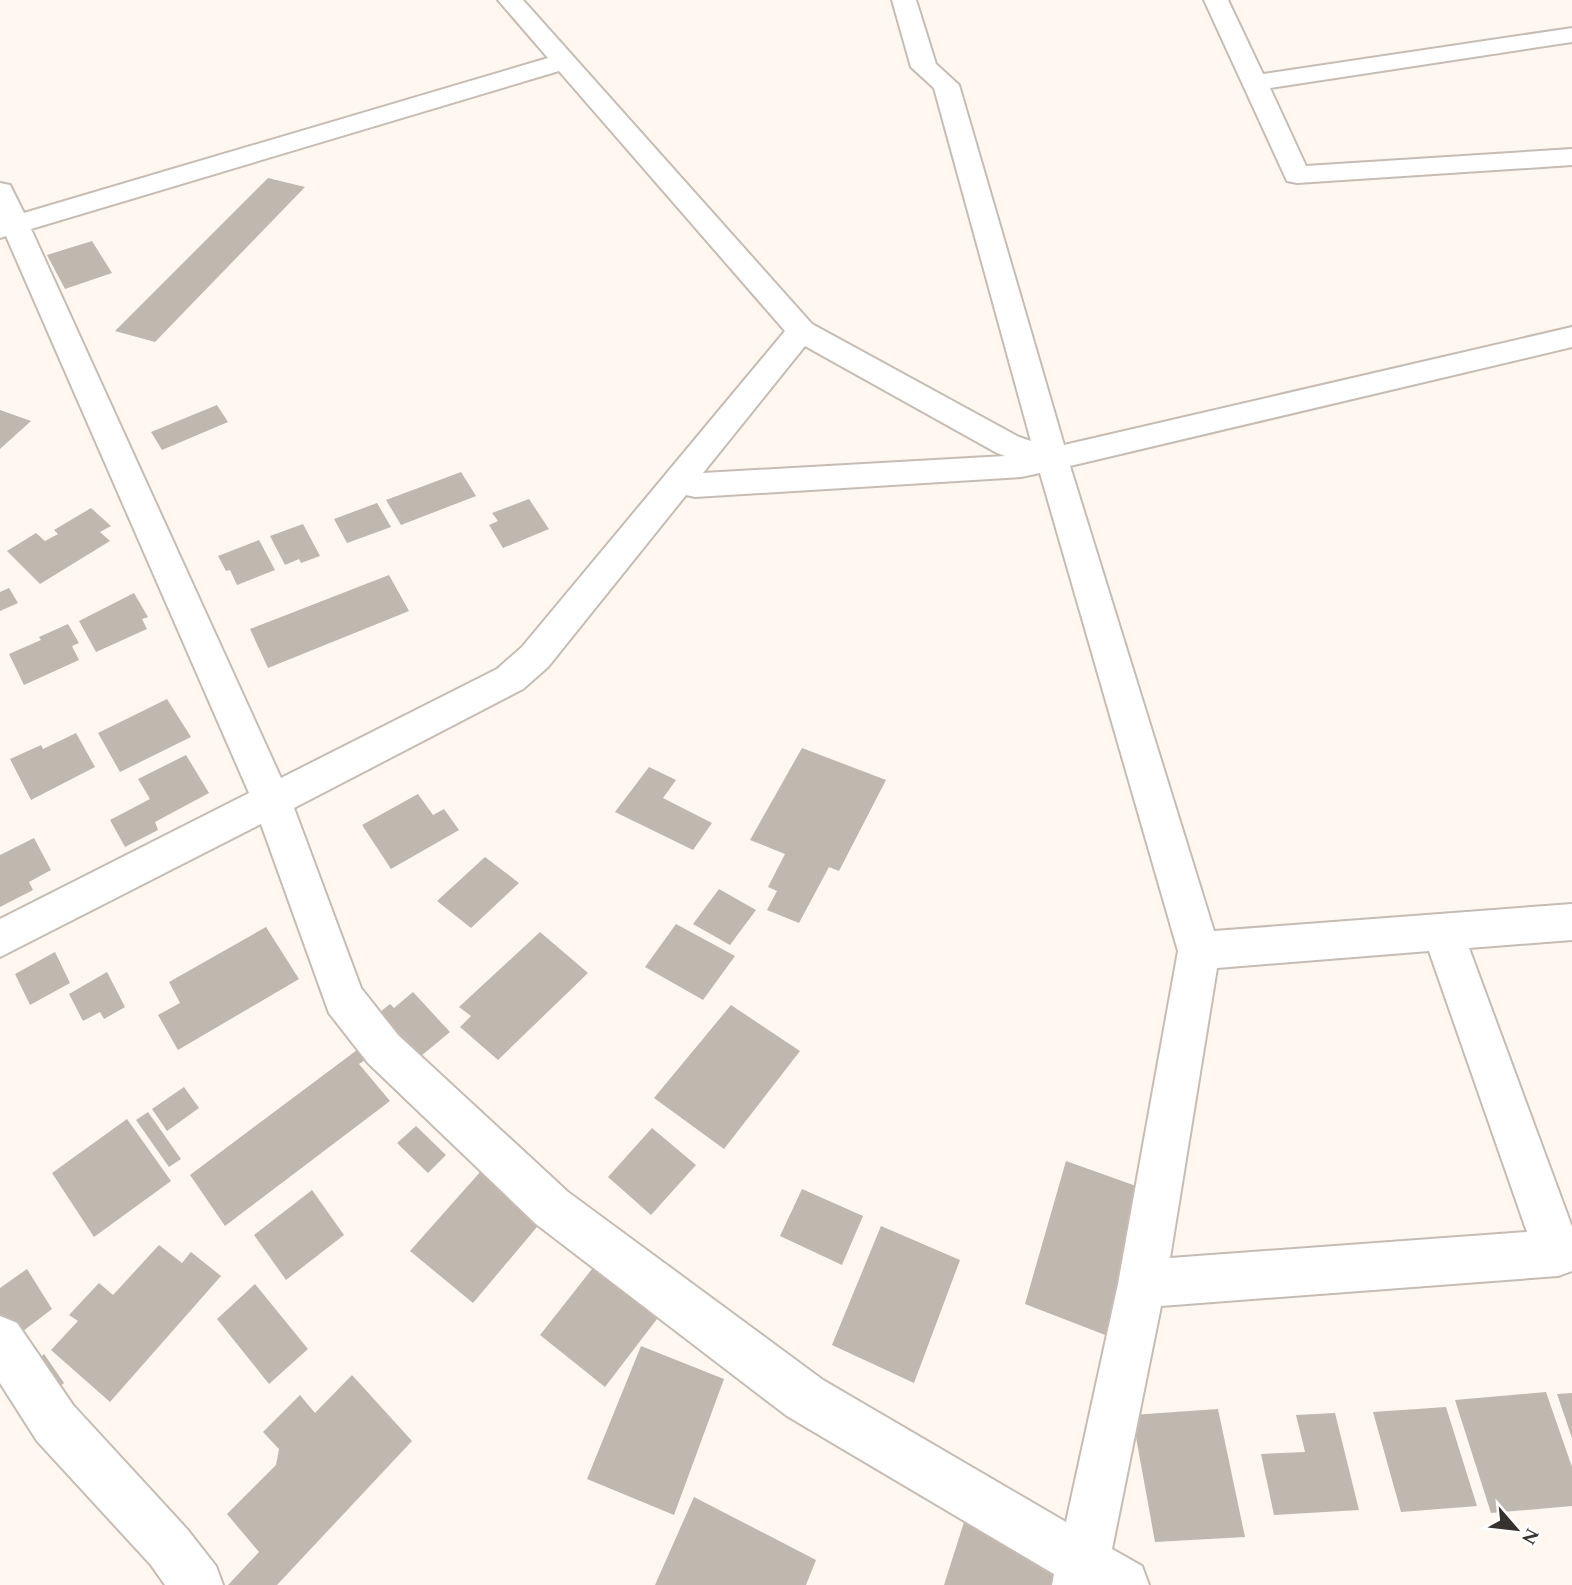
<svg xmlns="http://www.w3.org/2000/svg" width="1572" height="1585" font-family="Spectral,serif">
	<rect width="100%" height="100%" fill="#fff7f0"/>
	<path fill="#c0b7ae" d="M268,178L305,187L155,342L115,331Z
		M92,241L112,273L65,289L47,255Z
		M217,405L228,422L162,450L151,432Z
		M0,410L31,421L0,449Z
		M461,472L476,496L401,525L386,500Z
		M529,499L549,529L503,548L489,525L498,521L492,513Z
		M377,503L391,527L347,543L334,519Z
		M91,508L111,526L100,532L110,541L40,584L7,551L36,533L45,541L58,534L54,530Z
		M303,524L320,556L301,563L299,559L285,565L270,536Z
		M259,540L275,570L237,585L230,570L226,571L218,556Z
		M389,575L409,611L268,668L250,629Z
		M9,588L18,603L0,611V592Z
		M134,593L148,617L142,619L147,629L96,652L79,621Z
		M68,624L79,643L72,646L79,660L24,685L9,654L41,640L39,637Z
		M167,699L191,737L120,772L98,733Z
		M76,733L95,767L31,800L10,759L41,745L43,749Z
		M802,748L886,780L839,871L829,867L799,923L767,910L777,891L768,887L785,854L750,840Z
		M186,755L209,793L155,822L158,830L125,847L110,820L150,799L138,779Z
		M649,767L676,780L663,798L712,823L693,850L615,812Z
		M418,794L433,815L444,809L459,830L391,869L362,825Z
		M34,838L51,870L29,882L33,890L0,907V855Z
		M485,857L519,883L471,928L437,901Z
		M719,889L756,910L730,945L693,924Z
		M676,924L735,956L703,1000L645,967Z
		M266,927L299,979L178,1050L158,1015L180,1003L169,982Z
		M540,932L588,973L498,1060L460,1027L471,1016L459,1007Z
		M55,952L70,983L30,1005L15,974Z
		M107,972L125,1007L104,1019L100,1012L83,1021L69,994Z
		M413,992L450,1032L415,1061L375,1016L390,1004L394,1008Z
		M731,1005L800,1051L724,1149L654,1098Z
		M357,1050L365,1060L359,1064L390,1101L225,1226L190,1175Z
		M184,1087L199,1108L167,1131L152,1109Z
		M148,1112L181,1159L169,1167L136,1120Z
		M127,1119L171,1181L94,1237L52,1173Z
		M416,1126L446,1155L428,1173L397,1143Z
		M652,1128L696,1165L651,1215L608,1177Z
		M1066,1161L1150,1191L1113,1338L1025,1304Z
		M481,1171L542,1221L473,1303L410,1251Z
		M802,1189L863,1216L842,1265L780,1236Z
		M312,1190L344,1235L286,1280L254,1235Z
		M881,1226L960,1260L914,1383L832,1345Z
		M159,1245L182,1263L191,1252L221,1276L110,1402L51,1350L78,1321L69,1315L99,1283L113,1295Z
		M596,1264L660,1315L605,1387L540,1335Z
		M27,1269L52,1309L10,1341L0,1325V1288Z
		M255,1284L308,1349L269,1384L217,1319Z
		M641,1346L724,1379L674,1515L587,1479Z
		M44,1354L64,1383L48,1396L29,1367Z
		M352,1375L412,1441L277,1585H228L259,1552L227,1514L276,1465L279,1449L263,1432L300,1395L315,1413Z
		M1546,1392L1572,1467V1506L1491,1513L1455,1400Z
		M1572,1393V1438L1557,1394Z
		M1446,1407L1477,1506L1401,1512L1373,1412Z
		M1218,1409L1245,1537L1155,1542L1132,1415Z
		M1335,1413L1359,1510L1274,1515L1261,1454L1305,1452L1296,1415Z
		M694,1497L816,1560L806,1585H655Z
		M965,1519L1068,1567L1063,1585H944Z"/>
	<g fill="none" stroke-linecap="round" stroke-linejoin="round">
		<g stroke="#c6bcb4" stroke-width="4">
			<path id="minor" d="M498,0H523L812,324L1019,437L1031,441L934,88L911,67L892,0H916L936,64L959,85L1064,445L1572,327V347L1070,466L1214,931L1572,904V940L1469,948L1572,1227V1271L1558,1276L1161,1306L1112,1549L1142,1566L1149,1585H1052L1054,1574L787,1416L536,1224L368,1063L329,1013L261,824L0,957V919L249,793L6,236L0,238V183L10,185L24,213L548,58ZM559,71L785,331L522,647L497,669L281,778L31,229ZM805,346L997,453L1005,456L703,473ZM1040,473L1178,951L1118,1284L1066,1522L823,1380L568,1192L398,1035L361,988L294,808L523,689L548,667L686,495L695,497L1021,477ZM1429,951L1527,1232L1170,1258L1217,968Z
				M1204,0H1228L1263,74L1572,28V42L1270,88L1306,166L1572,149V165L1297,183L1287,181Z
				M0,1316L17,1323L73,1405L187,1529L216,1566L223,1585H165L151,1565L37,1441L0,1383Z"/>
		</g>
		<use href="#minor" fill="#fff" fill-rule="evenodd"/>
	</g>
	<g transform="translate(1516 1529) rotate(118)" stroke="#ffffff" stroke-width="5" paint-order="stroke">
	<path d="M0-5L12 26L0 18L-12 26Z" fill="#36322f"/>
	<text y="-10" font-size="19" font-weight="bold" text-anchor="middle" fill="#36322f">N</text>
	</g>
</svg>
